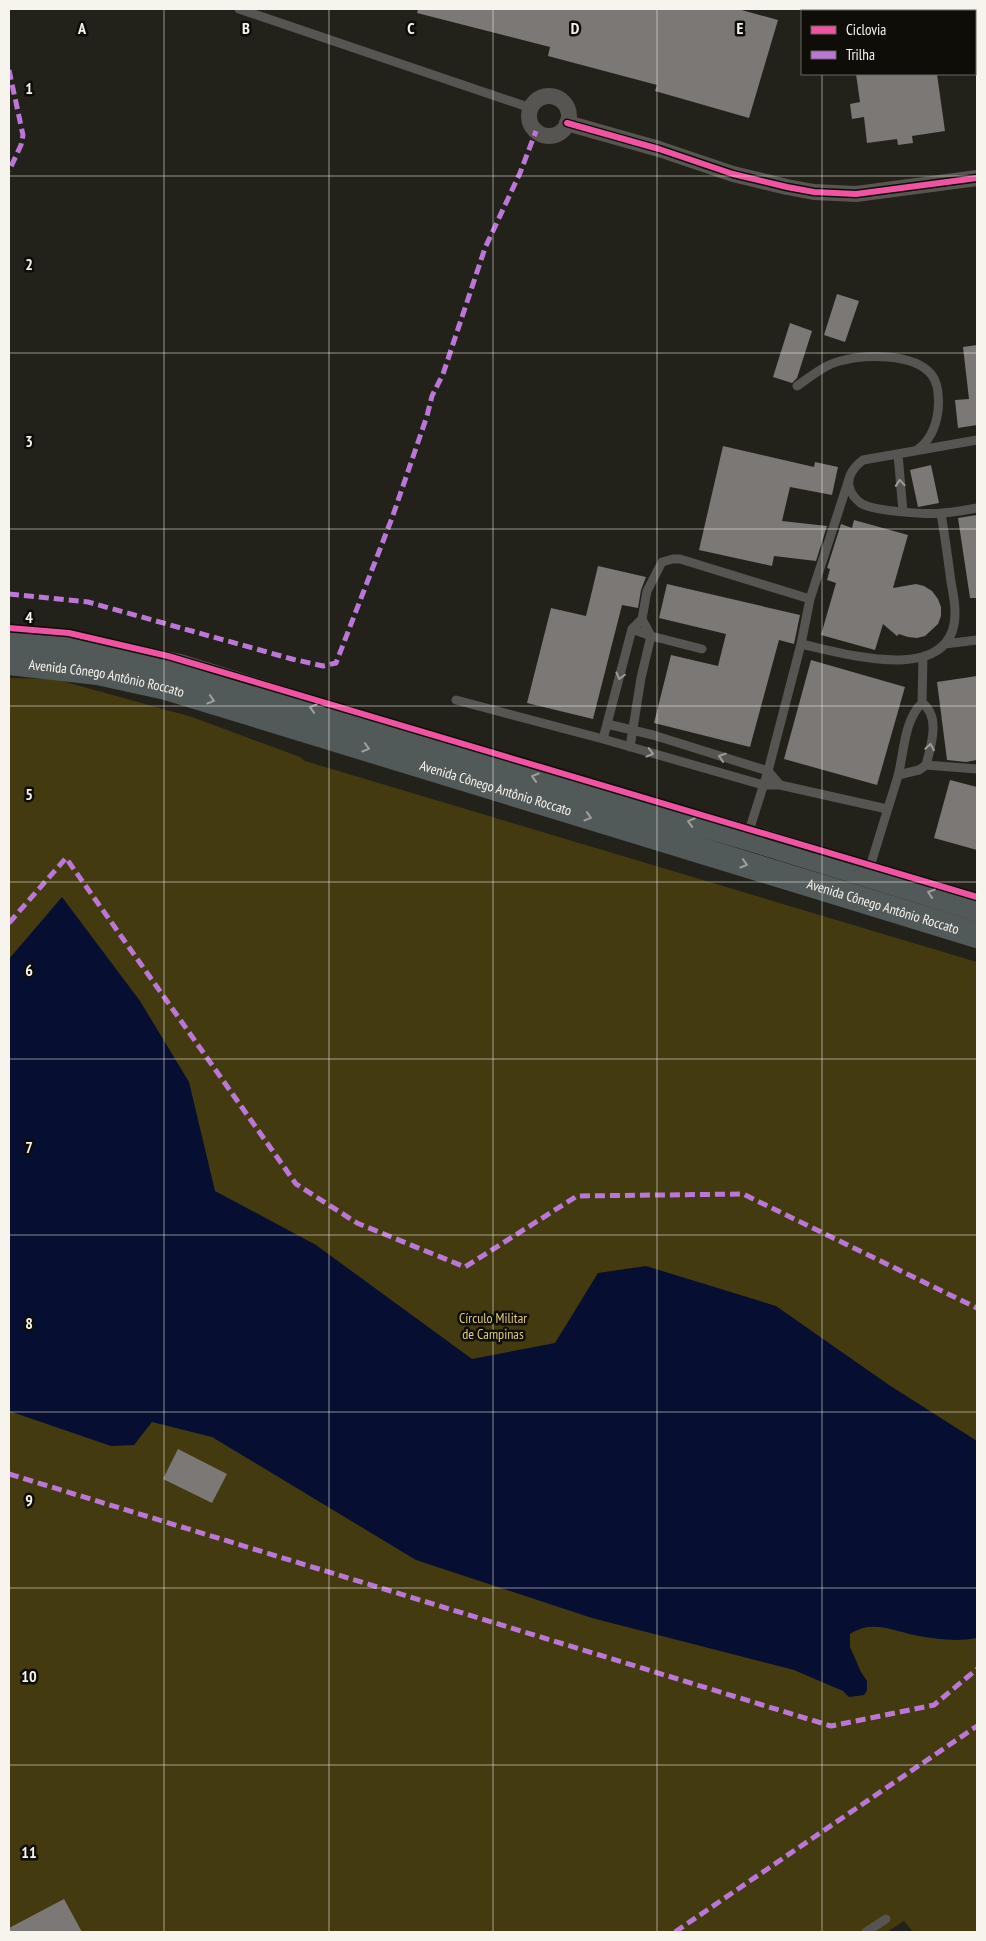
<svg xmlns="http://www.w3.org/2000/svg" width="986" height="1941" font-family="'PT Sans Narrow',sans-serif">
	<rect width="100%" height="100%" fill="#22211a"/>
	<path fill="#433a0f" d="M9,678L55,679L192,717L300,757L305,761L977,962V1932H913L904,1921L887,1932H9Z"/>
	<path fill="#060f31" d="M62,897L140,1001L189,1082L215,1191L316,1245L472,1359L555,1343L598,1273L646,1266L776,1306L889,1385L977,1441V1638C956,1642 936,1639 914,1635C890,1630 873,1620 850,1634V1647L861,1672L867,1681V1690L864,1695L849,1697L843,1691L794,1670L592,1618L416,1560L212,1437L152,1422L134,1445L111,1446L9,1411V959Z"/>
	<path fill="#7c7875" d="M418,9H738L778,20L749,118L655,91L657,85L548,56L550,47L417,13Z
		M856,74H937L945,131L912,136L913,143L898,145L897,139L867,143L864,117L852,119L850,104L860,102Z
		M837,294L859,301L845,342L824,335Z
		M790,323L812,331L797,378L792,383L773,377Z
		M977,345V425L958,428L955,400L969,399L963,347Z
		M723,446L814,467L815,462L838,467L832,495L790,487L782,521L827,526L816,561L774,556L772,566L699,550Z
		M931,465L939,503L918,507L910,470Z
		M977,515V598H970L958,518Z
		M854,520L908,535L893,588L916,584L924,586L932,591L938,599L941,607V616L938,624L925,636L917,638L908,637L899,634L897,636L883,624L875,650L821,635L836,583L827,580L830,569L827,568L828,565L841,524L852,528Z
		M598,566L646,577L641,590L638,608L622,605L593,719L527,703L551,608L586,616Z
		M667,584L800,615L794,644L779,640L750,747L654,723L671,655L718,666L726,634L659,618Z
		M811,660L905,687L877,785L784,759Z
		M977,676V760L966,762L947,760L937,682Z
		M950,780L977,787V850L934,838Z
		M178,1449L227,1474L212,1503L163,1479Z
		M64,1899L82,1932H9V1928Z"/>
	<g fill="none" stroke-linecap="round" stroke-linejoin="round">
		<path stroke="#565551" stroke-width="9" d="M239,9L531,108
			M797,386C810,377 824,365 840,361C865,354 913,353 931,374C939,383 939,400 938,411C936,426 930,441 917,450
			M977,440L863,460C854,467 847,475 849,486C851,494 856,500 862,504C876,511 927,515 943,513C954,512 966,510 977,508
			M898,454L903,512
			M632,629L651,636L702,649
			M801,644C843,653 956,688 955,612C955,602 953,592 951,582C948,559 945,536 941,514
			M945,644L977,640
			M456,700L603,739L763,785H780L887,809
			M607,724L653,735L768,771L780,785
			M603,739L632,629L642,619L647,591L662,562L673,559H680L810,599
			M630,747L641,678L651,636L642,619
			M926,765L977,769
			M898,775L919,770L926,765C931,746 941,716 922,703
			M748,834L768,771L801,644L810,599L849,479
			M868,873C878,840 888,808 898,776C904,753 904,720 922,703L923,657
			M866,1932L886,1919"/>
		<path stroke="#565551" stroke-width="16" d="M529 116a20 20 0 1 1 40 0a20 20 0 1 1-40 0Z
			M567,123L659,149L733,174L787,187L814,192L856,194L977,178"/>
		<g stroke="#525959" stroke-width="26">
			<path d="M9,638L50,642L107,651L179,667L482,761L747,837L977,908"/>
			<path id="s1" d="M9,662L98,672L166,687L977,935"/>
		</g>
		<path stroke="#ba77d6" stroke-width="5" stroke-dasharray="10 5" stroke-linecap="butt" d="M9,70L23,135L21,145L9,171
			M9,594L88,602L292,659L323,666L336,663L392,518L427,416L432,396L443,374L485,248L520,173L536,131
			M9,923L66,858L296,1184L357,1223L465,1267L577,1196L743,1194L977,1308
			M9,1474L831,1726L934,1705L977,1669
			M675,1932L977,1726"/>
		<g stroke="#0e0d07" stroke-width="9">
			<path id="cycleway" d="M567,123L659,149L733,174L787,187L814,192L856,194L977,178
				M9,628L69,633L168,656L977,897"/>
		</g>
		<use href="#cycleway" stroke="#f153a3" stroke-width="6"/>
	</g>
	<defs><path id="oneway-chevron" d="M-2-3.5L2.5 0L-2 3.5" fill="none" stroke-width="1.6" stroke-linecap="round" stroke-linejoin="round" transform="scale(1.25)"/></defs>
	<g stroke="#9e9d97">
		<use href="#oneway-chevron" transform="translate(900 483) rotate(-95)"/>
		<use href="#oneway-chevron" transform="translate(620 676) rotate(105)"/>
		<use href="#oneway-chevron" transform="translate(930 747) rotate(-81)"/>
		<use href="#oneway-chevron" transform="translate(650 753) rotate(15)"/>
		<use href="#oneway-chevron" transform="translate(722 757) rotate(-162)"/>
	</g>
	<g stroke="#9c9f9b">
		<use href="#oneway-chevron" transform="translate(211 700) rotate(17)"/>
		<use href="#oneway-chevron" transform="translate(313 708) rotate(-163)"/>
		<use href="#oneway-chevron" transform="translate(366 748) rotate(17)"/>
		<use href="#oneway-chevron" transform="translate(535 777) rotate(-163)"/>
		<use href="#oneway-chevron" transform="translate(588 817) rotate(17)"/>
		<use href="#oneway-chevron" transform="translate(691 822) rotate(-164)"/>
		<use href="#oneway-chevron" transform="translate(744 864) rotate(17)"/>
		<use href="#oneway-chevron" transform="translate(931 893) rotate(-162)"/>
	</g>
	<path fill="none" stroke="#f6f4ec" stroke-width="1" stroke-opacity="0.55" d="M164,9V1932M329,9V1932M493,9V1932M657,9V1932M822,9V11M822,74V1932M9,176H977M9,353H977M9,529H977M9,706H977M9,882H977M9,1059H977M9,1235H977M9,1412H977M9,1588H977M9,1765H977"/>
	<g text-anchor="middle" dominant-baseline="central" stroke-width="5" stroke-linejoin="round" paint-order="stroke">
		<g font-size="14" fill="#f6f4ec" stroke="#0e0d07">
			<text stroke="none"><textPath href="#s1" startOffset="99">Avenida Cônego Antônio Roccato</textPath></text>
			<text stroke="none"><textPath href="#s1" startOffset="504">Avenida Cônego Antônio Roccato</textPath></text>
			<text stroke="none"><textPath href="#s1" startOffset="909">Avenida Cônego Antônio Roccato</textPath></text>
		</g>
		<g font-size="14" fill="#decc78" stroke="#0e0d07">
			<text x="493" y="1318">Círculo Militar<tspan x="493" dy="16">de Campinas</tspan></text>
		</g>
	</g>
	<g font-size="16" text-anchor="middle" font-weight="bold" fill="#f6f4ec" stroke="#0e0d07" stroke-width="5" stroke-linejoin="round" paint-order="stroke">
		<text x="82" y="34">A</text>
		<text x="246" y="34">B</text>
		<text x="411" y="34">C</text>
		<text x="575" y="34">D</text>
		<text x="740" y="34">E</text>
		<text x="29" y="94">1</text>
		<text x="29" y="270">2</text>
		<text x="29" y="447">3</text>
		<text x="29" y="623">4</text>
		<text x="29" y="800">5</text>
		<text x="29" y="976">6</text>
		<text x="29" y="1153">7</text>
		<text x="29" y="1329">8</text>
		<text x="29" y="1506">9</text>
		<text x="29" y="1682">10</text>
		<text x="29" y="1858">11</text>
	</g>
	<rect width="986" height="1941" fill="none" stroke="#f6f4ec" stroke-width="20"/>
	<rect x="801" y="10" width="175" height="65" fill="#0e0d07" stroke="#6b6963"/>
	<rect x="811" y="26" width="25" height="8" fill="#f153a3" stroke="#6b6963"/>
	<text x="846" y="35" font-size="15" fill="#f6f4ec">Ciclovia</text>
	<rect x="811" y="51" width="25" height="8" fill="#ba77d6" stroke="#6b6963"/>
	<text x="846" y="60" font-size="15" fill="#f6f4ec">Trilha</text>
</svg>
